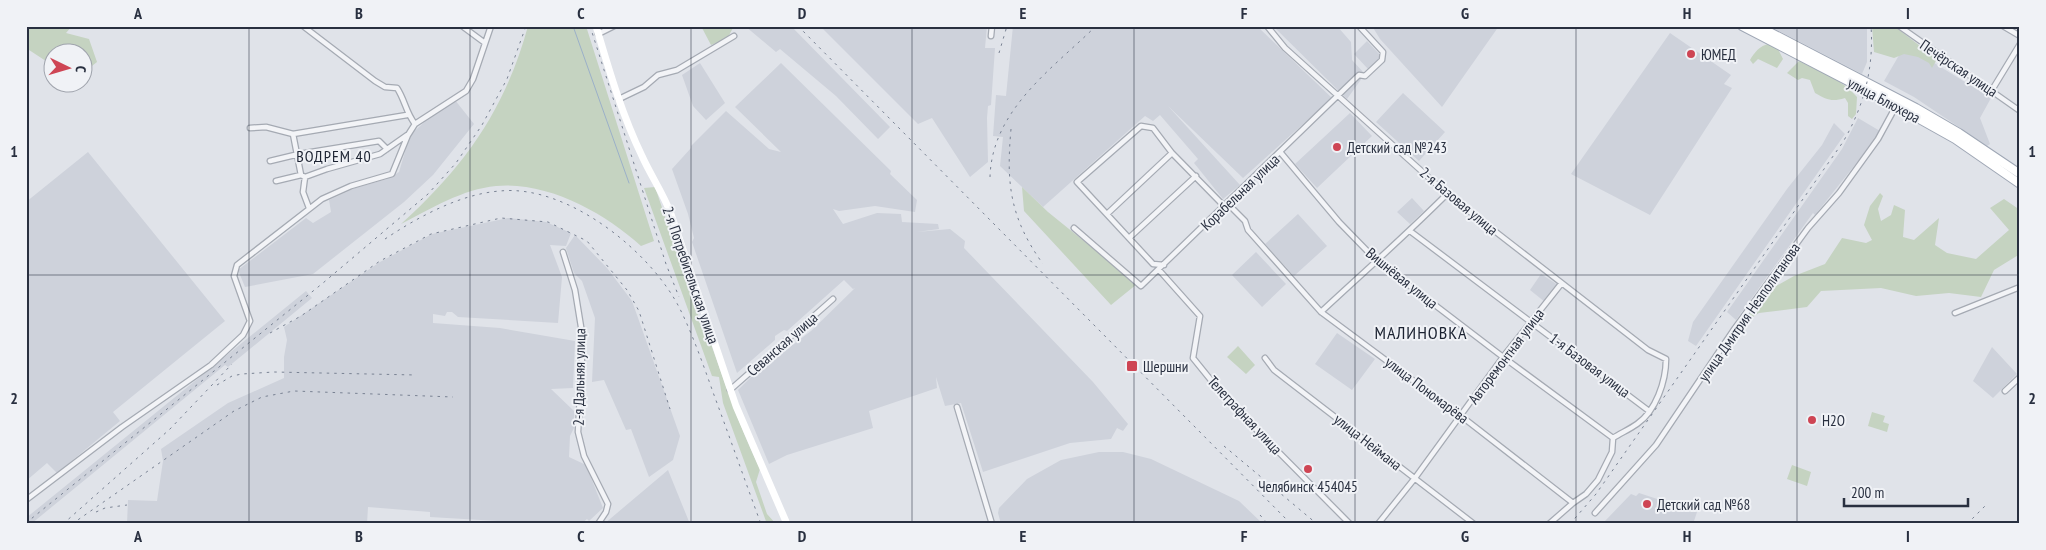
<svg xmlns="http://www.w3.org/2000/svg" width="2046" height="550" font-family="'PT Sans Narrow',sans-serif">
	<rect width="100%" height="100%" fill="#e0e3e9"/>
	<path fill="#ced2db" d="M745,26H791L890,127L878,139L836,96L780,49L776,52Z
		M820,26H987L985,48H995L991,105L988,106L987,118L988,162L970,177L932,118L918,124Z
		M1013,26H1257L1332,98L1243,178L1168,106L1240,185L1223,199L1194,163L1198,159L1160,115L1153,121L1145,116L1043,207L1000,166L1003,137L993,136L996,95L1006,96Z
		M1279,26H1337L1351,42L1352,60L1365,74L1347,99L1276,29Z
		M1372,26H1499L1442,107L1380,39Z
		M1778,26H1867V62L1862,74L1775,29Z
		M1670,33L1731,75L1724,84L1732,88L1650,215L1571,174Z
		M1367,41L1382,57L1368,69L1354,54Z
		M1905,45L1991,98L1980,118L1990,144L1987,146L1914,97L1884,81Z
		M700,63L725,103L706,120L693,106L682,75Z
		M781,63L891,171L890,174L917,200L915,212L875,206L839,211L833,209L843,224L877,213L901,214L902,222L938,224L939,229L917,232L950,229L965,241L964,248L1093,382L1128,424L1123,431L1117,428L1111,439L1070,443L983,472L961,403L945,406L936,377L937,388L869,411L873,428L787,455L769,464L738,390L754,374L811,331L855,288L853,289L844,280L787,331L784,330L775,336V340L737,373L692,242L694,238L688,214L672,169L691,148V146L726,111L769,149L781,152L735,107Z
		M1403,93L1445,132L1419,161L1376,122Z
		M455,100L474,124L433,175L404,202L313,274L245,287L238,270L306,218L313,223L331,212L329,200L355,188L387,179L399,172L410,135L429,118Z
		M1350,113L1372,136L1317,188L1295,164Z
		M1858,118L1880,131L1874,141L1815,215L1813,213L1736,320L1727,312L1842,149Z
		M1834,123L1845,134L1696,346L1688,341L1693,322L1787,189L1822,145Z
		M88,152L225,321L113,412L120,421L57,473L47,463L26,481V202Z
		M1412,198L1424,211L1410,224L1397,212Z
		M1298,214L1327,246L1294,276L1265,244Z
		M508,218L546,222L571,233L566,246L550,245L562,277L558,323L458,317L452,312H447L445,316L433,314V323L500,328L575,341L573,388L551,389L574,411V428L570,436L569,457L586,465L603,508L589,521L587,519L581,524H515L514,522L430,517V512L368,507L367,524H127L128,500L157,501L163,461L161,449L228,403L284,378V357L287,340L284,327L380,262L432,234Z
		M575,235L607,268L632,301L680,436L673,460L649,477L631,429L626,430L604,380L592,382L595,318L582,281L574,273L566,248Z
		M1256,252L1286,284L1262,307L1232,275Z
		M1541,274L1558,285L1545,302L1530,290Z
		M306,291L312,298L228,367L225,365L31,524H26V518Z
		M1337,333L1375,359L1352,390L1315,364Z
		M1992,347L2017,374L1993,398L1973,381Z
		M1099,452H1123L1151,459L1239,501L1263,524H1001L998,513L999,508L1027,479L1061,460Z
		M668,470L690,524H604Z
		M1639,493L1697,512L1694,521L1698,524H1611L1605,521L1631,494L1636,496Z"/>
	<path fill="#c5d3c1" d="M26,26H72L66,33L89,39L97,62L83,73L82,52H52V65L26,48Z
		M528,26H586L654,241L641,246C605,213 547,181 496,186C463,189 430,209 401,224C464,167 505,110 528,26Z
		M701,26H734L727,39L711,45Z
		M1872,26H1894L1937,59L1932,68L1929,63L1918,57L1904,54L1894,58L1874,52Z
		M1769,44L1777,47L1783,59L1777,68L1758,59L1753,64L1750,60C1754,53 1760,45 1769,44Z
		M1799,61C1819,71 1843,80 1857,97L1856,114L1852,119L1848,116V103L1845,98C1832,102 1827,100 1815,93L1810,80L1802,78L1798,80L1787,73Z
		M655,187L670,231L680,251V266L690,283V296L698,308V319L704,324C722,374 737,422 760,469L756,482L767,514L776,524H767L723,403L719,377L712,376L644,188Z
		M1022,187L1048,212L1137,284L1111,305L1024,211Z
		M1880,193L1883,196L1878,209L1881,221L1891,215L1894,205L1905,210L1903,237L1914,240L1939,218L1935,245L1947,253L1976,259L2009,230L1990,208L2004,199L2020,210V254L1994,270L1981,297L1949,293L1916,296L1881,288L1821,291L1807,307L1759,313L1739,326L1767,291L1794,276L1825,264L1842,238L1866,243L1872,240L1864,225L1870,206Z
		M1238,346L1255,365L1246,374L1227,357Z
		M1872,412L1885,416L1883,422L1889,424L1887,432L1868,426Z
		M1792,465L1811,472L1807,486L1787,479Z"/>
	<g fill="none" stroke-linecap="round" stroke-linejoin="round">
		<path stroke="#9bb0c9" stroke-width="1" d="M573,26L629,183"/>
		<g stroke="#a5aab3" stroke-width="7">
			<path id="street" d="M303,26L375,81L385,87L397,88C405,100 406,113 415,124
				M462,26L485,43
				M1267,26L1285,48L1447,194L1648,350L1666,359C1666,381 1656,411 1637,424C1630,429 1621,433 1613,438L1612,452L1598,480L1586,494L1573,503L1549,524
				M1899,26L2020,111
				M2003,26L2020,36
				M598,34L614,26
				M991,36L992,26
				M1992,90L2020,44
				M619,99L644,87L658,75L677,70L734,36
				M250,128L266,127L293,134L407,115
				M293,134L301,175
				M1281,153L1339,222L1376,260L1503,357L1613,438
				M270,161L299,154L379,141L387,149
				M305,177L303,192L309,208
				M276,181L301,175L305,177L327,169L380,154L407,135
				M1228,204L1245,221L1248,230L1321,312L1461,416L1573,503
				M1107,214L1172,153
				M1074,228L1141,286L1359,75L1365,76L1382,60L1383,52L1359,26
				M1410,231L1649,411
				M1129,238L1196,176
				M563,252L575,290L583,339L578,432L584,456L608,504L606,512L598,524
				M1164,265L1153,264L1077,182L1141,126L1153,128L1172,153L1225,207
				M1159,270L1200,316L1193,358L1227,400L1350,524
				M1321,312C1363,273 1406,235 1447,194
				M1955,313L2020,287
				M1265,358L1274,370L1474,524
				M730,390L833,299
				M2005,391L2020,377
				M957,407L992,524
				M26,500L122,427L211,365L243,335L250,321L234,276L237,265L322,199L351,186L392,174L408,135L415,124L466,91L473,79L491,26
				M1595,513L1656,445L1735,328L1808,228L1839,193L1878,139L1896,106
				M1378,524L1415,478L1503,357L1561,284"/>
		</g>
		<g stroke="#9fa7b5" stroke-width="10">
			<path id="primary" d="M1742,26L1896,106L1955,139L2020,184
				M1758,26L1916,108L1959,133L2020,174"/>
		</g>
		<use href="#street" stroke="#f3f4f7" stroke-width="4.5"/>
		<path stroke="#fff" stroke-width="7" d="M596,26C609,70 622,115 642,156C651,176 663,193 671,214L736,406L787,524"/>
		<use href="#primary" stroke="#fff" stroke-width="8"/>
		<path stroke="#798293" stroke-width="1" stroke-dasharray="2.5 5" stroke-linecap="butt" d="M590,26L666,264L679,297
			M798,26L1291,524
			M999,53L1007,26
			M1011,129C1006,184 1010,218 1043,264
			M990,177C992,110 1052,69 1096,26
			M385,239C418,217 460,194 500,191C568,184 653,253 681,311C694,338 704,367 714,395C730,438 745,481 761,524
			M270,333L301,316L380,261L431,234L501,218L548,222L587,241L627,290L639,311L670,409
			M217,385L232,376L242,374L274,372L416,375
			M1224,446L1317,524
			M96,512L105,508L127,505
			M1260,515L1268,524
			M26,523L323,283L428,194L456,163L482,125L507,79L526,26
			M63,524L170,429L232,364
			M72,524L234,411L262,397L294,391L453,397
			M1570,524L1596,494L1843,142C1864,106 1874,68 1871,26
			M1967,524L1985,506"/>
	</g>
	<path fill="none" stroke="#293040" stroke-width="1" stroke-opacity="0.55" d="M249,26V524M470,26V524M691,26V524M912,26V524M1134,26V524M1355,26V524M1576,26V524M1797,26V524M26,275H2020"/>
	<g fill="#ce4554" stroke="#f0f2f6" stroke-width="2">
		<circle cx="1691" cy="54" r="5"/>
		<circle cx="1337" cy="147" r="5"/>
		<rect x="1126" y="360" width="12" height="12" rx="2.5"/>
		<circle cx="1812" cy="420" r="5"/>
		<circle cx="1308" cy="469" r="5"/>
		<circle cx="1647" cy="504" r="5"/>
	</g>
	<g text-anchor="middle" dominant-baseline="central" stroke-width="4" stroke-linejoin="round" paint-order="stroke">
		<g font-size="15" fill="#293040" stroke="#f0f2f6" text-anchor="start">
			<text x="1701" y="54">ЮМЕД</text>
			<text x="1347" y="147">Детский сад №243</text>
			<text x="1143" y="366">Шершни</text>
			<text x="1822" y="420">H2O</text>
			<text x="1308" y="486" text-anchor="middle">Челябинск 454045</text>
			<text x="1657" y="504">Детский сад №68</text>
		</g>
		<g font-size="15" fill="#293040" stroke="#f0f2f6">
			<text transform="translate(1959 68) rotate(34)">Печёрская улица</text>
			<text transform="translate(1884 100) rotate(28)">улица Блюхера</text>
			<text transform="translate(1240 192) rotate(-44)">Корабельная улица</text>
			<text transform="translate(1459 201) rotate(40)">2-я Базовая улица</text>
			<text transform="translate(691 275) rotate(71)">2-я Потребительская улица</text>
			<text transform="translate(1402 278) rotate(39)">Вишнёвая улица</text>
			<text transform="translate(1749 312) rotate(-55)">улица Дмитрия Неаполитанова</text>
			<text transform="translate(782 344) rotate(-41)">Севанская улица</text>
			<text transform="translate(1506 356) rotate(-53)">Авторемонтная улица</text>
			<text transform="translate(1590 365) rotate(37)">1-я Базовая улица</text>
			<text transform="translate(579 377) rotate(-89)">2-я Дальняя улица</text>
			<text transform="translate(1427 390) rotate(37)">улица Пономарёва</text>
			<text transform="translate(1245 415) rotate(47)">Телеграфная улица</text>
			<text transform="translate(1368 442) rotate(38)">улица Неймана</text>
		</g>
		<g font-size="16" letter-spacing="1" fill="#1b2231" stroke="#f0f2f6">
			<text x="334" y="156">ВОДРЕМ 40</text>
		</g>
		<g font-size="18" letter-spacing="1" fill="#1b2231" stroke="#f0f2f6">
			<text x="1421" y="332">МАЛИНОВКА</text>
		</g>
	</g>
	<rect width="2046" height="550" fill="none" stroke="#f0f2f6" stroke-width="55"/>
	<g transform="translate(68 68) rotate(95)"><circle r="24" fill="#f0f2f6" stroke="#a0a4ad"/>
	<path d="M0-4L9 19L0 12L-9 19Z" fill="#ce4554"/>
	<text y="-8" font-size="14" font-weight="bold" text-anchor="middle" fill="#293040">С</text>
	</g>
	<path d="M1844 498v8h124v-8" fill="none" stroke="#293040" stroke-width="2.5"/>
	<text x="1851" y="498" font-size="15" fill="#293040" stroke="#f0f2f6" stroke-width="4" paint-order="stroke">200 m</text>
	<rect x="28" y="28" width="1990" height="494" fill="none" stroke="#293040" stroke-width="2"/>
	<g font-size="16" text-anchor="middle" font-weight="bold" fill="#293040">
		<text x="138" y="19">A</text>
		<text x="359" y="19">B</text>
		<text x="581" y="19">C</text>
		<text x="802" y="19">D</text>
		<text x="1023" y="19">E</text>
		<text x="1244" y="19">F</text>
		<text x="1465" y="19">G</text>
		<text x="1687" y="19">H</text>
		<text x="1908" y="19">I</text>
		<text x="14" y="157">1</text>
		<text x="2032" y="157">1</text>
		<text x="14" y="404">2</text>
		<text x="2032" y="404">2</text>
		<text x="138" y="542">A</text>
		<text x="359" y="542">B</text>
		<text x="581" y="542">C</text>
		<text x="802" y="542">D</text>
		<text x="1023" y="542">E</text>
		<text x="1244" y="542">F</text>
		<text x="1465" y="542">G</text>
		<text x="1687" y="542">H</text>
		<text x="1908" y="542">I</text>
	</g>
</svg>
